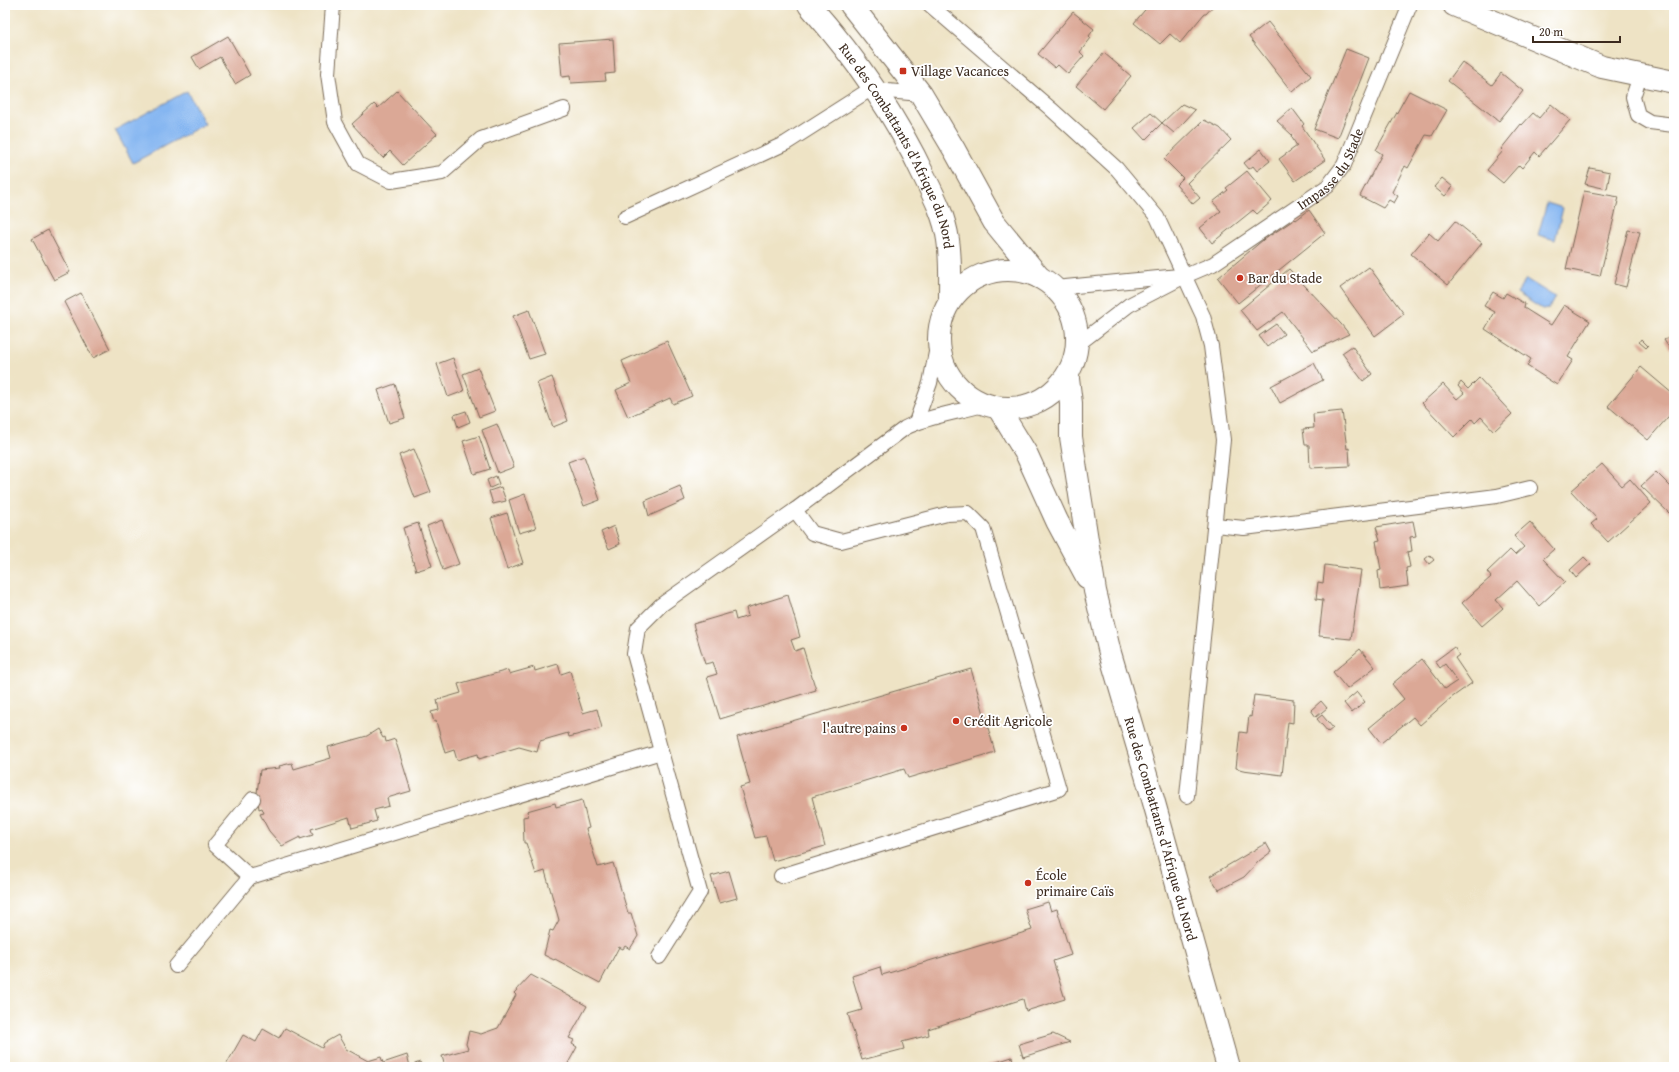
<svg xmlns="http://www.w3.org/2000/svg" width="1679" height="1072" font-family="'Gentium Book Plus',serif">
	<rect width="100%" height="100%" fill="#fff"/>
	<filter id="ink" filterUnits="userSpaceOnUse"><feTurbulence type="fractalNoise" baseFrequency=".025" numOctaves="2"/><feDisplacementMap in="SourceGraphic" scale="8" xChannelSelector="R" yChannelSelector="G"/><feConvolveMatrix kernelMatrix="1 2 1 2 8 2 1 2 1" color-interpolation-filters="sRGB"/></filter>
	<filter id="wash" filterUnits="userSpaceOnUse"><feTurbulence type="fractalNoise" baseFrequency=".012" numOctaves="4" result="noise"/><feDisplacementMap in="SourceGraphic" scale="16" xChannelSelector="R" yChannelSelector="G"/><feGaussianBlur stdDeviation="0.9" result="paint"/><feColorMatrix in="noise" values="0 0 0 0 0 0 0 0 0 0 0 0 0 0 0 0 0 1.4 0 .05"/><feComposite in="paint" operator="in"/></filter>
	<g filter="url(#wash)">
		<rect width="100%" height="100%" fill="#eee3c5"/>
		<path fill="#85b6f1" stroke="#607088" d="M187,91L205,124L133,163L115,130Z
			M1547,203L1563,208L1555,240L1538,235Z
			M1526,279L1555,297L1549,308L1542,309L1517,293Z"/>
		<g id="blocks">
			<path fill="#dba896" d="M1149,5H1185L1188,8L1189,5H1214L1206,14H1204L1180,43L1170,34L1160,44L1134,23Z
				M1073,12L1094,29L1089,36L1091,38L1080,52L1084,56L1068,74L1058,65L1055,68L1038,54Z
				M1268,22L1311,76L1292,92L1249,37Z
				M228,36L250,75L235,84L220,57L199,69L192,57Z
				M613,39L615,73L605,74L606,81L571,83L570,76L562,77L559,43Z
				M1346,49L1369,58L1338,138L1314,129Z
				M1104,53L1131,76L1103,109L1076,86Z
				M1462,62L1492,85L1501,73L1523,91L1499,121L1448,81Z
				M397,91L437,134L403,165L390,151L383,158L352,124L374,104L378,108Z
				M1409,91L1447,110L1432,136L1426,135L1408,168L1405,166L1392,192L1398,196L1394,203L1389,200L1383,208L1360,196L1382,154L1376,150Z
				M1182,104L1195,110L1174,133L1162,123Z
				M1551,104L1570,120L1539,156L1535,152L1522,168L1519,165L1503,183L1487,170L1503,151L1501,149L1521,124L1522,125L1533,113L1539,118Z
				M1292,108L1304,124L1302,126L1325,160L1295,181L1279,159L1297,146L1291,136L1292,135L1277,121Z
				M1151,113L1162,123L1145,140L1134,128Z
				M1204,120L1220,128L1231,140L1187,183L1200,198L1193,204L1176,185L1183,178L1164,159Z
				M1261,149L1270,161L1257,171L1253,166L1249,169L1244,163Z
				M1590,168L1610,172L1607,189L1585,184Z
				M1247,171L1272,201L1257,214L1253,210L1212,243L1200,228L1221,211L1213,202L1228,190L1226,188Z
				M1442,178L1453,187L1445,196L1434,187Z
				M1584,191L1619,197L1600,276L1566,269Z
				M1309,210L1325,233L1238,303L1218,278L1270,234L1271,235L1295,219L1296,220Z
				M1455,221L1482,243L1448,285L1411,254L1429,233L1438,241Z
				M48,230L70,272L54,280L32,239Z
				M1628,230L1640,232L1626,287L1614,284Z
				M1369,267L1404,314L1375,336L1340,288Z
				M1289,269L1341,324L1349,334L1313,351L1283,312L1257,331L1240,310Z
				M1493,292L1503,298L1506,293L1525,304L1524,308L1551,325L1564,305L1590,321L1568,357L1573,360L1557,385L1527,366L1531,359L1485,329L1495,312L1484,306Z
				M81,293L110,349L93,358L64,302Z
				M529,310L545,354L529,359L513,316Z
				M1276,324L1284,334L1267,347L1259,336Z
				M1674,333V346L1670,349L1664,340Z
				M1641,339L1648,346L1646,348L1639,342Z
				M667,341L692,396L673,404L670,398L628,417L616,390L631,383L622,361Z
				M1352,346L1372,374L1363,381L1342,353Z
				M453,358L464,391L448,397L437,364Z
				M1314,363L1323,380L1280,403L1271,386Z
				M1641,367L1674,395V410L1648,440L1608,406Z
				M478,368L495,411L479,417L463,374Z
				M552,377L568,421L553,427L537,383Z
				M1479,378L1512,414L1494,431L1481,417L1475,423L1472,419L1454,437L1422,403L1443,384L1457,399L1464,393L1458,386L1461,382L1468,389Z
				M395,384L405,418L389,423L378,390Z
				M466,411L470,422L458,427L454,415Z
				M1342,411L1347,449L1349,448L1350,466L1310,468L1309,445H1305L1303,429L1314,428L1313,414Z
				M497,424L514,467L498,473L482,430Z
				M479,436L490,469L474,474L463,441Z
				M414,449L431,492L415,498L399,455Z
				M584,456L600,500L584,506L568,462Z
				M1602,464L1622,486L1630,479L1651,503L1608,542L1591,524L1597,519L1571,491Z
				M1656,472L1674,490V508L1669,513L1641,486Z
				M496,476L499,484L490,488L487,480Z
				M680,486L685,500L649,516L645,501Z
				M501,487L506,501L493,504L489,491Z
				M525,494L536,528L519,533L509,500Z
				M507,513L523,563L507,569L491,518Z
				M442,520L459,564L443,570L427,526Z
				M1413,521L1416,536L1410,537L1412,551L1407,552L1410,567L1406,568L1408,586L1380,590L1378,571L1381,570L1376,541L1380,540L1376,527Z
				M1530,522L1554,549L1543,559L1565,582L1539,606L1517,581L1496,600L1503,608L1482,626L1462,603L1491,577L1487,572L1510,550L1515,555L1524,547L1514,536Z
				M418,523L432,566L416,571L403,528Z
				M614,526L620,544L609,549L601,532Z
				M1430,555L1434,560L1429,564L1425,559Z
				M1584,557L1591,564L1576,578L1570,570Z
				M1325,565L1361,570L1351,639L1319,636L1323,600L1316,599L1318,582L1323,583Z
				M788,595L800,637L791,640L795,651L803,648L816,690L720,719L707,677L717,674L713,662L705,664L693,624L734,612L736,620L748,616L746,608Z
				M1454,647L1459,655L1455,658L1472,683L1451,698L1420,725L1413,717L1381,743L1369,728L1404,699L1392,684L1422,659L1445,689L1457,681L1445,664L1440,668L1435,661Z
				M1360,649L1375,667L1347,689L1333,672Z
				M558,664L561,674L570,671L583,713L597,709L602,728L569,737L568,733L540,741L537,752L519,747L479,759L478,754L457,760L454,750L445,753L436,721L434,722L431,712L439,710L437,700L461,693L458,684L508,670L509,674L534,667L535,671Z
				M971,669L995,752L908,778L904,769L812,797L825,846L773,861L766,836L755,838L740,787L750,784L737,737Z
				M1357,692L1365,702L1352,713L1344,703Z
				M1254,695L1294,700L1293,723L1288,722L1282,775L1243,770L1236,768L1240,732L1247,733L1249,716L1251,717Z
				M1321,701L1327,708L1316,717L1311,710Z
				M1322,715L1333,728L1328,732L1317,719Z
				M378,729L383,738L385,737L386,742L395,739L411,791L387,798L389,806L374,810L377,821L352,828L349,817L311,829L313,835L300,839V837L282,846L269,831L260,814L264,813L262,808L259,809L257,793L260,770L280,768L279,766L292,763L294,769L331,758L328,747L367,736Z
				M582,800L589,828L586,829L598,867L613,863L628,913H631L638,936L630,949L625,946L623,949L619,947L600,983L555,959L554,960L544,955L550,930L553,931L559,920L545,871L536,874L526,843H524L523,817L528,816L527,811L555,803L556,807Z
				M1266,843L1271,852L1259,861L1244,877L1219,890L1210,876Z
				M729,871L737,898L719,903L711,876Z
				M1048,902L1051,911L1057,909L1071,955L1053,961L1065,999L1026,1011L1023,999L928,1029L929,1035L902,1042L904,1049L862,1060L848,1014L862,1010L852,976L880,967L882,975L1032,930L1025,909Z
				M531,975L587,1006L569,1038L574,1040L572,1044L577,1047L566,1067H445L442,1056L468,1049L466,1044L469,1031L481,1034L498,1028L516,995L514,993Z
				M285,1028L322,1048L324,1043L338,1035L346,1049L368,1061L381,1057L383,1063L407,1055L410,1066L420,1062L422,1067H225L243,1035L256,1042L263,1029L279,1038Z
				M1053,1034L1070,1042L1023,1057L1019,1044Z
				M1012,1057L1015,1067H981Z"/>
		</g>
	</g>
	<g filter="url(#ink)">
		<use href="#blocks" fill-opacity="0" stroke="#7a6b58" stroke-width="1"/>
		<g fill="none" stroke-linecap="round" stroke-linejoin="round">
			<g stroke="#7a6b58" stroke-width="16">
				<g id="service">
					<path d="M333,5L328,74L335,122L358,164L391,181L442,173L481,139L564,109"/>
					<path d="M930,5L1051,109L1117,169L1157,217L1203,316L1211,346L1223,440L1187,796"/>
					<path d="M1640,76L1633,97L1638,115L1650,122L1674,125"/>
					<path d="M625,217L786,143L866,92L876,90L921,94"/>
					<path d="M1055,288L1179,276"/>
					<path id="s1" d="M1077,345L1129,305L1185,276L1213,264L1328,186L1344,165L1410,5"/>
					<path d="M916,422L930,383L938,342"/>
					<path d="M1215,525L1244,528L1497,496L1530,488"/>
					<path d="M781,876L1059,789L983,528L968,513L947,514L841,541L812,533L795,510"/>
					<path d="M250,877L215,845L253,799"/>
					<path d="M659,957L700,892L634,654L638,628L661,605L795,510L905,428C927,416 961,412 986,404"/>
					<path d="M176,966L250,877L661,752"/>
				</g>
			</g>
			<g stroke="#7a6b58" stroke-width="24">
				<path id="minor" d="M1454,5L1602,67L1674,82"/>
			</g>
			<g stroke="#7a6b58" stroke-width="24">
				<g id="secondary">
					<path id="s2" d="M809,5C855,57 895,114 925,178C935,198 945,218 948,240C951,260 950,281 950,300"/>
					<path d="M851,5L921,94L955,151L994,222L1039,277"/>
					<circle cx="1008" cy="339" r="69"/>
					<path id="s3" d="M1068,379L1071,403V437L1095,591L1110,653L1151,792L1228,1067"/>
					<path d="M999,409L1027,455L1057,521L1087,577"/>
				</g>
			</g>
			<use href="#service" stroke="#fff" stroke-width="14"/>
			<use href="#minor" stroke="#fff" stroke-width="22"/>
			<use href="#secondary" stroke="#fff" stroke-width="22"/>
		</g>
	</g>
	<g fill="#c8321e" stroke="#fff" stroke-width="1.5">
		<rect x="899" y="67" width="8" height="8" rx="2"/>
		<circle cx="1240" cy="278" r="4"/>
		<circle cx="956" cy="721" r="4"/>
		<circle cx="904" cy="728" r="4"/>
		<circle cx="1028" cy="883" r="4"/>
	</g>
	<g text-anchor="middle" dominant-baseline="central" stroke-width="3.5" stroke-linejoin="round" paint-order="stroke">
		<g font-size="14" fill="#3b2a1e" stroke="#fff" text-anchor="start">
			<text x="911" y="71">Village Vacances</text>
			<text x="1248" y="278">Bar du Stade</text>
			<text x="964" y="721">Crédit Agricole</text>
			<text x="896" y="728" text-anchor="end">l'autre pains</text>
			<text x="1036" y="875">École<tspan x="1036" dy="16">primaire Caïs</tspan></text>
		</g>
		<g font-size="14" fill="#3b2a1e" stroke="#fff">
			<text stroke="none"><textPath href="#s2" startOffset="168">Rue des Combattants d'Afrique du Nord</textPath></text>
			<text stroke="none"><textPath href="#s1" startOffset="313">Impasse du Stade</textPath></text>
			<text stroke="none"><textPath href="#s3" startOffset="461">Rue des Combattants d'Afrique du Nord</textPath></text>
		</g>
	</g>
	<rect width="1679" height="1072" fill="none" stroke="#fff" stroke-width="20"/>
	<path d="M1533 36v6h87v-6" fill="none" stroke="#3b2a1e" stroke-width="2"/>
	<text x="1539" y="36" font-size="12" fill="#3b2a1e" stroke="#ffffff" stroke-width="3" paint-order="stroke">20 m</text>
</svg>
